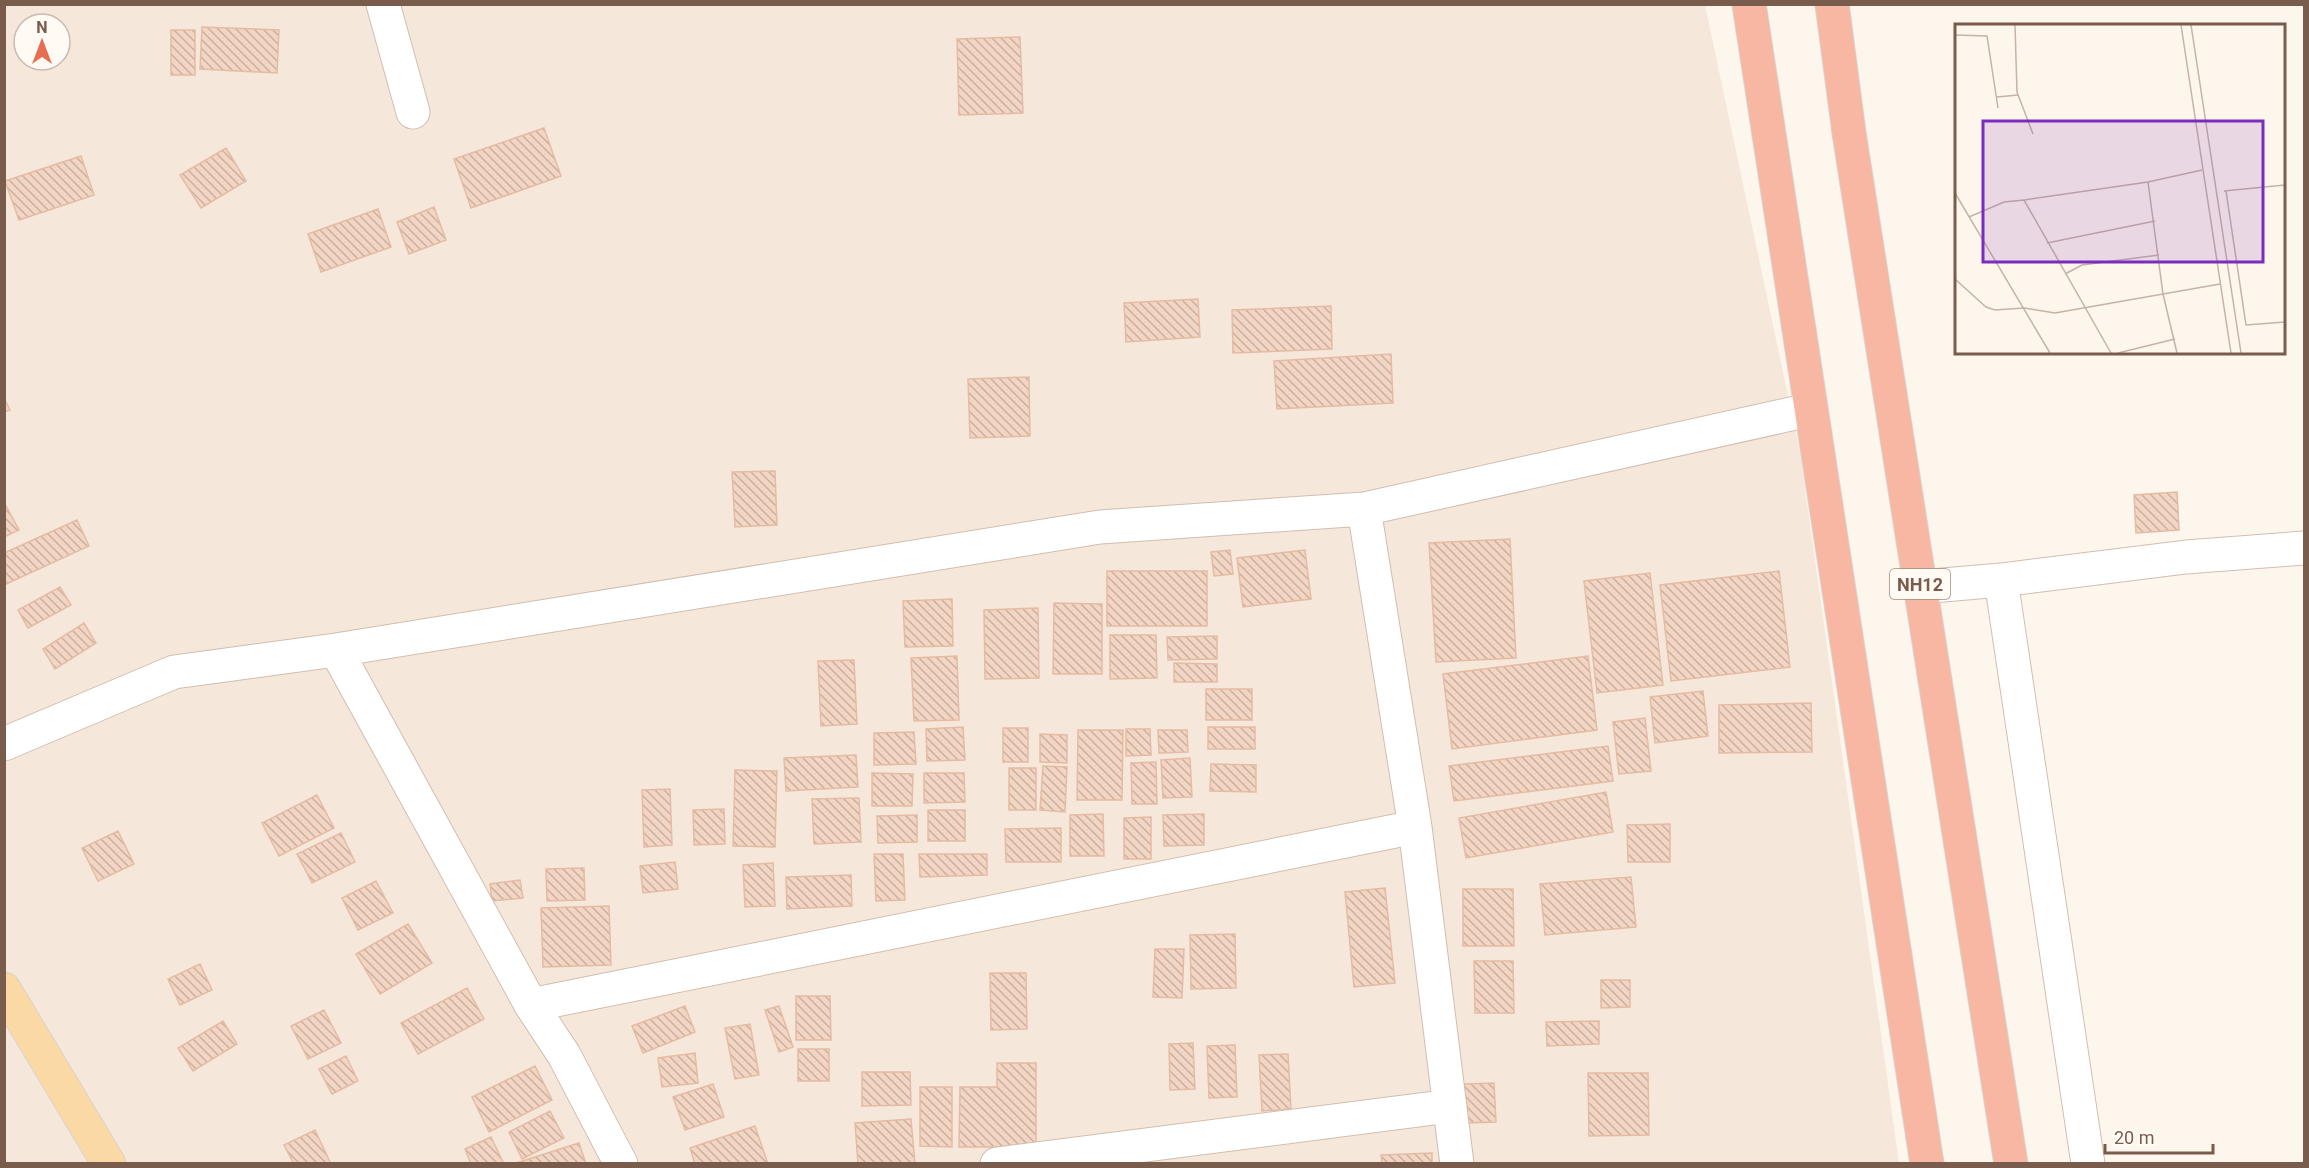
<svg xmlns="http://www.w3.org/2000/svg" width="2309" height="1168" font-family="Roboto,sans-serif">
	<defs>
		<pattern id="building-back-hatch" width="6" height="6" patternUnits="userSpaceOnUse" patternTransform="scale(1.5)"><rect width="6" height="6" fill="#f3d5c3"/><path d="M-1 5l2 2M0 0l6 6M5-1l2 2" fill="none" stroke="#cab0a1"/></pattern>
	</defs>
	<rect width="100%" height="100%" fill="#fdf6ec"/>
	<path fill="#f5e8da" fill-rule="evenodd" d="M5,5H1705L1800,452L1899,1163L5,1164ZM24,24H60V60H24Z"/>
	<path fill="url(#building-back-hatch)" stroke="#e6bba3" stroke-width="1.5" d="M202,27L279,30L277,73L200,69Z
		M171,30H195V75H171Z
		M1020,37L1023,113L959,115L957,39Z
		M544,128L561,176L471,208L454,159Z
		M226,148L246,181L201,208L180,175Z
		M81,156L94,195L19,220L5,181Z
		M434,207L446,240L409,254L397,222Z
		M378,209L391,247L321,272L308,234Z
		M1198,299L1200,337L1126,342L1124,303Z
		M1331,306L1332,349L1233,353L1232,310Z
		M1391,354L1393,403L1277,409L1274,361Z
		M1029,377L1030,436L970,438L968,379Z
		M4,398L10,410L4,412Z
		M775,471L777,525L735,527L732,472Z
		M2177,492L2179,530L2136,533L2134,495Z
		M4,502L19,530L4,537Z
		M77,520L89,546L4,585V553Z
		M1510,539L1516,658L1436,662L1429,543Z
		M1230,550L1233,574L1214,576L1211,552Z
		M1305,550L1311,599L1243,607L1237,558Z
		M1107,571H1207V626H1107Z
		M1779,571L1790,667L1671,681L1660,585Z
		M1650,573L1663,685L1597,693L1584,581Z
		M60,587L71,605L28,628L18,610Z
		M952,599L953,646L905,647L903,601Z
		M1054,603L1102,604V674H1053Z
		M1038,608L1039,678L985,679L984,610Z
		M84,623L96,643L55,669L43,649Z
		M1110,635H1156L1157,678L1110,679Z
		M1217,636V659L1168,660L1167,637Z
		M957,656L959,720L914,721L911,658Z
		M1588,656L1597,730L1452,749L1443,674Z
		M854,660L857,724L821,726L818,661Z
		M1174,663L1217,664V682H1174Z
		M1206,689H1252V720H1206Z
		M1703,691L1708,736L1655,743L1650,697Z
		M1811,703L1812,752L1719,753V705Z
		M1645,718L1651,771L1619,774L1613,722Z
		M963,727L965,760L927,761L926,729Z
		M1208,727H1255V749H1208Z
		M1003,728H1028V762H1003Z
		M1126,729H1150L1151,755L1126,756Z
		M1078,730H1123L1122,800H1077Z
		M1158,730H1187L1188,752L1159,753Z
		M914,732L916,764L874,765V733Z
		M1040,734L1067,735V763L1040,762Z
		M1608,746L1613,781L1454,801L1449,766Z
		M856,755L858,787L786,791L784,758Z
		M1190,758L1192,797L1163,798L1161,760Z
		M1156,762L1157,804H1132L1131,763Z
		M1211,764L1256,765V792L1210,791Z
		M1043,766L1067,767L1065,812L1040,810Z
		M1009,768H1036V810H1009Z
		M735,770L777,771L775,847L733,846Z
		M872,773L913,774L912,806H872Z
		M924,773H964L965,802L924,803Z
		M670,789L672,845L644,847L642,790Z
		M1606,792L1613,832L1466,858L1459,818Z
		M317,795L334,828L279,856L262,823Z
		M859,798L861,842L814,844L812,799Z
		M724,809L725,844L694,845L693,810Z
		M928,810H965V841H928Z
		M1103,814L1104,856H1070V815Z
		M1204,814V845L1164,846L1163,815Z
		M917,815V842L878,843L877,816Z
		M1151,817V859H1124V818Z
		M1670,824V862H1628L1627,825Z
		M1061,828V862H1006L1005,829Z
		M118,831L134,864L98,881L82,848Z
		M341,833L355,862L312,883L297,854Z
		M874,854H903L905,900L876,901Z
		M919,854H987V875L920,877Z
		M675,862L678,889L643,893L640,866Z
		M773,863L775,906L745,907L743,865Z
		M584,868L585,900L547,901L546,869Z
		M851,875L852,906L787,909L786,877Z
		M1631,877L1636,927L1545,935L1540,884Z
		M520,880L523,898L492,901L490,884Z
		M376,881L393,913L358,930L342,898Z
		M1385,888L1395,983L1354,987L1345,892Z
		M1463,889H1513L1514,946H1463Z
		M609,906L611,965L543,967L541,908Z
		M408,924L432,963L380,994L356,954Z
		M1235,934L1236,988L1191,989L1190,935Z
		M1155,949H1184L1182,998L1153,997Z
		M1474,961H1513L1514,1013H1475Z
		M200,964L212,990L180,1005L168,979Z
		M990,973H1026L1027,1029L991,1030Z
		M1601,980H1630V1007L1601,1008Z
		M467,988L484,1019L418,1054L401,1023Z
		M796,996H830L831,1040H796Z
		M685,1006L695,1032L643,1053L632,1026Z
		M779,1006L793,1047L779,1052L765,1010Z
		M324,1010L341,1043L308,1059L291,1026Z
		M223,1021L237,1044L193,1071L178,1048Z
		M1599,1021V1044L1547,1046L1546,1022Z
		M750,1024L759,1075L735,1079L725,1028Z
		M1193,1043L1195,1089L1170,1090L1169,1044Z
		M1235,1045L1237,1097L1209,1098L1207,1046Z
		M798,1049H829V1081H798Z
		M695,1053L698,1083L662,1087L658,1058Z
		M1288,1054L1291,1109L1262,1111L1259,1055Z
		M346,1056L358,1081L332,1094L319,1069Z
		M997,1063H1036V1147H959L960,1087H997Z
		M535,1066L552,1100L489,1132L472,1097Z
		M862,1072H910L911,1105L862,1106Z
		M1588,1073H1648L1649,1135L1589,1136Z
		M1494,1083L1496,1122L1465,1123L1463,1084Z
		M713,1084L724,1117L685,1130L673,1097Z
		M920,1087H952V1147L920,1146Z
		M550,1111L564,1138L522,1159L509,1132Z
		M911,1119L915,1164H858L855,1123Z
		M755,1126L768,1164H695L690,1148Z
		M315,1130L331,1164H294L284,1145Z
		M491,1137L504,1164H471L465,1149Z
		M579,1143L586,1164H513Z
		M1432,1153V1164H1382L1381,1155Z"/>
	<g fill="none" stroke-linecap="round" stroke-linejoin="round">
		<g stroke="#d1beb0" stroke-width="35">
			<path id="minor" d="M383,4L413,112
				M1364,509L1415,827L1457,1164
				M2001,580L2088,1164
				M1920,587L2001,580L2186,557L2304,548
				M4,744L174,672L336,650
				M531,1005L1415,827
				M621,1164L564,1055L531,1005L336,650L1100,527L1364,509L1809,410
				M997,1164L1450,1106"/>
		</g>
		<g stroke="#dad1cd" stroke-width="35">
			<path id="major" d="M4,989L109,1164"/>
		</g>
		<g stroke="#dad1cd" stroke-width="35">
			<path id="highway" d="M1749,4L1927,1164
				M1832,4L1849,133L2011,1164"/>
		</g>
		<use href="#minor" stroke="#fff" stroke-width="33"/>
		<use href="#major" stroke="#fbd9a5" stroke-width="33"/>
		<use href="#highway" stroke="#f7b7a3" stroke-width="33"/>
	</g>
	<g text-anchor="middle" dominant-baseline="central" stroke-width="6" stroke-linejoin="round" paint-order="stroke">
		<rect fill="#fffaf3" stroke="#a28b7f" stroke-width="1.5" x="1890" y="569" width="60" height="30" rx="4.5"/>
		<g font-size="18" font-weight="bold" fill="#7a5c4d">
			<text x="1920" y="584">NH12</text>
		</g>
	</g>
	<g transform="translate(1955 24)">
		<rect width="330" height="330" fill="#fdf6ec"/>
		<path fill="none" stroke="#c5b3a7" stroke-width="1.5" d="M60,1L62,68L78,110M226,1L276,329M236,1L286,329M0,11L32,12L43,84M42,73L63,71M193,158L208,270L222,329M269,167L330,161M271,167L291,301L330,298M0,169L95,329M14,193L49,178L69,176M92,219L200,197M110,250L127,241L204,231M0,255L31,283L40,286L69,284L100,289L265,260M156,329L69,176L193,158L247,146M163,329L220,315"/>
		<path fill="#7b2cbf" fill-opacity="0.15" stroke="#7b2cbf" stroke-width="3" d="M28,97H308V238H28Z"/>
		<rect width="330" height="330" fill="none" stroke="#7a5c4d" stroke-width="3"/>
	</g>
	<rect width="2309" height="1168" fill="none" stroke="#7a5c4d" stroke-width="12"/>
	<g transform="translate(42 42)"><circle r="28" fill="#fffaf3" stroke="#cabbb1" stroke-width="1.5"/>
	<path d="M0-4.5L10 22L0 15L-10 22Z" fill="#e76f51"/>
	<text y="-9" font-size="16" font-weight="bold" text-anchor="middle" fill="#7a5c4d">N</text>
	</g>
	<path d="M2105 1144v9h108v-9" fill="none" stroke="#7a5c4d" stroke-width="3"/>
	<text x="2114" y="1144" font-size="18" fill="#7a5c4d" stroke="#fffaf3" stroke-width="4.5" paint-order="stroke">20 m</text>
</svg>
